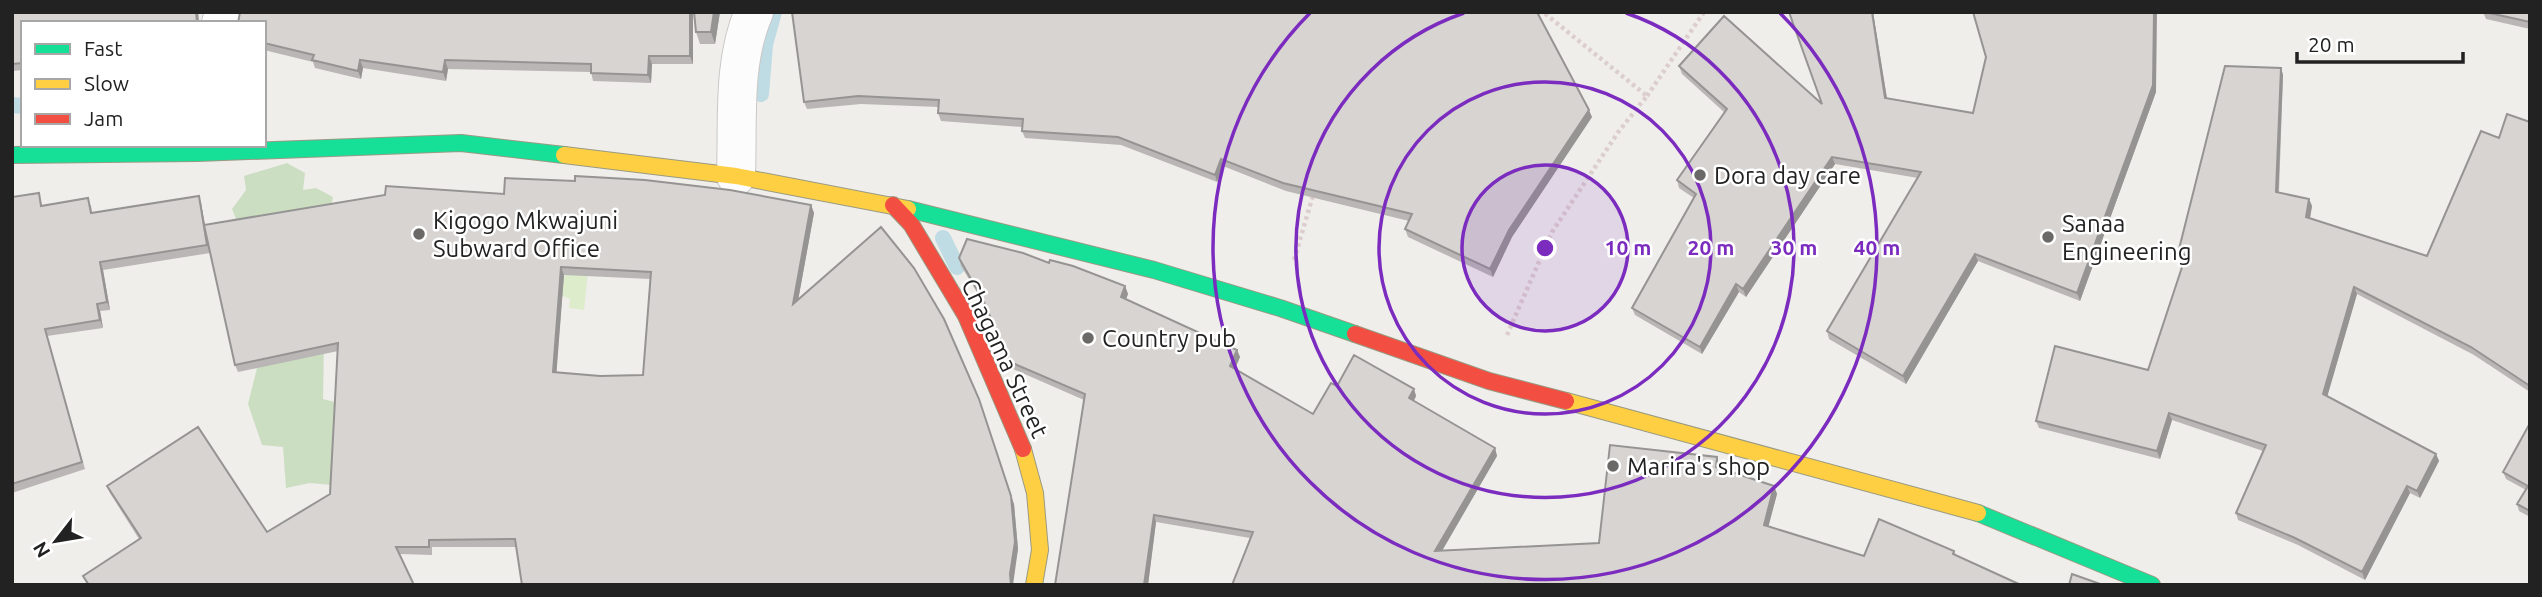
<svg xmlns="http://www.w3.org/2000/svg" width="2542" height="597" font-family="Ubuntu,sans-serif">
	<rect width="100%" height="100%" fill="#f0eeeb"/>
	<path fill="#ddeccb" d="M590,254L584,310L569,308L570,299L558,294L559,280L571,272Z"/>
	<path fill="#cbdec1" d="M287,163L305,173L303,190L316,188L333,197L329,216L240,229L232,209L246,190L244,176Z
		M324,341L323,399L346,405L341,486L310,483L286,488L283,447L262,445L248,404L257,368Z"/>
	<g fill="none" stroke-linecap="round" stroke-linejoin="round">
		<path stroke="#bfdbe3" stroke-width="16" d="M761,94L765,45L774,12
			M12,105L23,106
			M943,238L957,267"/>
		<g stroke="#c9c8c7" stroke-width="40">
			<path id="street" d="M221,23L224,12
				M736,176C738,122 732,62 754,12"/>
		</g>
		<g stroke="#999a82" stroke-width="18">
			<path id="fast" d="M12,155L198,153L461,143L564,155
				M908,209L1154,270L1280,308L1355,334
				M1978,513L2152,585"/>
		</g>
		<g stroke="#999a82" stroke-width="18">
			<path id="slow" d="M564,155L736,176L908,209
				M1566,401L1978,513
				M1023,449L1035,493L1040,550L1034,585"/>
		</g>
		<g stroke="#999a82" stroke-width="18">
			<path id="jam" d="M893,205L911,224L966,316L1023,449
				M1355,334L1489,381L1566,401"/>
		</g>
		<path stroke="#dccecd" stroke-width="4.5" stroke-dasharray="3.5 3.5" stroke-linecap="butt" d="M1647,96L1704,12
			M1294,260L1314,192
			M1507,335L1552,232L1619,131L1647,96L1543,12"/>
		<use href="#street" stroke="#fdfcfc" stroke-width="38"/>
		<use href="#fast" stroke="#16e098" stroke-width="16"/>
		<use href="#slow" stroke="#ffcf43" stroke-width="16"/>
		<use href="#jam" stroke="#f24e42" stroke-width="16"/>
	</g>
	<path fill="#b9b6b5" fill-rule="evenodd" d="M12,12H198L199,23H23V70L12,71Z
		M693,12V64H652L651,83L593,81L591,72L448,69L446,81L363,68L361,79L315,68L313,62L264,50V23L239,21Z
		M720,12L715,44H700L696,32Z
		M792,12L1592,117L1512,237L1493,277L1408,237L1405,229L1409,221L1286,191L1223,166L1217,182L1121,145L1025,138L1022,131V127L941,121L938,113L939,107L861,104L807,109L804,102Z
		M1873,12L1887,98L1973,113L2156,92L2080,301L1978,261L1906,384L1829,339L1827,331L1918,178L1835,164L1746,297L1739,292L1702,354L1635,315L1632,308L1694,198L1679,188L1677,180L1724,112L1682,74L1679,66L1822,104Z
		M2483,12H2530V29L2486,19Z
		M2281,68L2283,75L2279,193L2309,199L2312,206L2310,218L2427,256L2499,138L2530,122V392L2474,355L2357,294L2327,396L2436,454L2439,461L2420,498L2410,493L2365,580L2298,545L2238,520L2236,513L2263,451L2172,420L2160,459L2039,428L2036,421L2148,370L2184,261L2181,260L2178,253Z
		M504,194L811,205L814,213L798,300L1014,504L1018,549L1012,581L1013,585H522L516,547H432V555L400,554L414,585H87L83,576L139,539L110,493L107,486L267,532L330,494L338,351L238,372L235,365L208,241L210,253L103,270L110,310L100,311L103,328L47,336L85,469L12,493V197L41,201L42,206L91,205L92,213L201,203L205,225ZM564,275L650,279L643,375L600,376L556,372Z
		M967,239L1023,253L1049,263L1050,260L1073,266L1125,286L1128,294L1126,299L1237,350L1240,357L1235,369L1313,414L1331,383L1337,386L1354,355L1414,389L1416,396L1414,401L1495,448L1497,456L1442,550L1599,543L1610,445L1717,457L1719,465V468L1774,486L1777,494L1768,526L1864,556L1879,519L1954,551L1956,555L2021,585H1232L1250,538L1156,522L1148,585H1055L1084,400L1013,369L986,307L961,266L959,258Z
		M2530,423V517L2519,511L2517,504L2526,490L2506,479L2503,472Z"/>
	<path fill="#969493" d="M196,12H198L199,23H197Z
		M690,12H693V64L690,56Z
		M714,12H720L715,44L711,32Z
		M1872,12H1873L1888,105L1885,98Z
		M2154,12H2157L2156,92L2080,301L2077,293Z
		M649,56L652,64L651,83L648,75Z
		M360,60L363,68L361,79L358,71Z
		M445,60L448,69L446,81L443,72Z
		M2281,68L2283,75L2278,200L2276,192Z
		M1589,110L1592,117L1512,237L1493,277L1490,269L1509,230Z
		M1832,157L1835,164L1746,297L1743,289Z
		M1221,159L1223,166L1217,182L1215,175Z
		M199,196L201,203L210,253L207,245Z
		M2309,199L2312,206L2309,224L2306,217Z
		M811,205L814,213L796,312L793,304Z
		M1975,254L1978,261L1906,384L1903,376Z
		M100,262L103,270L110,310L107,302Z
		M561,267L564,275L556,379L553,372Z
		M1736,284L1739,292L1702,354L1700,347Z
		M1125,286L1128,294L1124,305L1121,297Z
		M2354,287L2357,294L2326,401L2323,394Z
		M97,304L100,311L103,328L100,320Z
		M1237,350L1240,357L1233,373L1230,366Z
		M1414,389L1416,396L1411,406L1409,398Z
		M979,399L1014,504L1018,549L1013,585H1011Z
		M2169,413L2172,420L2160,459L2157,451Z
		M1495,448L1497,456L1438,558L1435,551Z
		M2436,454L2439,461L2420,498L2417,491Z
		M1717,457L1719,465L1718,474L1716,467Z
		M1774,486L1777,494L1767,532L1764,525Z
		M2407,486L2410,493L2365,580L2362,572Z
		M1154,515L1156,522L1148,585H1144Z"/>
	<path fill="#d7d4d2" stroke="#969493" stroke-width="2" fill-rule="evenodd" d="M12,12H196L197,23H23V63L12,64Z
		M240,12H690V56H649L648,75L591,73V64L445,60L443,72L360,60L358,71L312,60L314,55L264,43V23H238Z
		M694,12H714L711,32H696Z
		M792,12H1537L1589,110L1509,230L1490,269L1405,229L1412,214L1283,183L1221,159L1215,175L1118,137L1022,131L1023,119L938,113L939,100L858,96L804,102Z
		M1789,12H1872L1885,98L1973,113L1986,57L1973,12H2154L2153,85L2077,293L1975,254L1903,376L1827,331L1921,172L1832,157L1743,289L1736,284L1700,347L1632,308L1696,194L1677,180L1727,109L1679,66L1724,16L1822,104Z
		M2485,12H2530V22Z
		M2225,66L2281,68L2276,192L2309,199L2306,217L2427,256L2481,131L2499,138L2507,114L2530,122V386L2471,347L2354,287L2323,394L2436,454L2417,491L2407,486L2362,572L2295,538L2236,513L2266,445L2169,413L2157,451L2036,421L2055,346L2148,370L2186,255L2178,253Z
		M575,176L645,180L730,190L811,205L793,304L881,227L914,268L944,319L979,399L1011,496L1015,542L1010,574L1011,585H522L515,539L429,540V547H396L414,585H89L83,576L141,538L107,486L198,427L267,532L330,494L338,343L235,365L204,225L385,195L386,186L504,194L505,178L575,181ZM561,267L651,272L643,375L600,376L553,372Z
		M39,193L41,206L88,198L91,213L199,196L207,245L100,262L107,302L97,304L100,320L45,329L82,462L12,484V197Z
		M967,239L1023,253L1049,263L1050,260L1073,266L1125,286L1121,297L1237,350L1230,366L1313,414L1331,383L1337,386L1354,355L1414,389L1409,398L1495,448L1435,551L1599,543L1610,445L1717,457L1716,467L1774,486L1764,525L1864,556L1879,519L1954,551L1953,554L2021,585H1232L1253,532L1154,515L1144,585H1055L1085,394L1010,362L983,300L959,258Z
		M2530,423V511L2517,504L2528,486L2503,472Z
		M2072,574L2103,585H2069Z"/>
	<circle cx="1545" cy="248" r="83" fill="#7b2cbf" fill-opacity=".12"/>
	<g fill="none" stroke="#7b2cbf" stroke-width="3.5">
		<circle cx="1545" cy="248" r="83"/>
		<circle cx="1545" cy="248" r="166"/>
		<path d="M1626 13A249 249 0 1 1 1464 13"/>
		<path d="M1780 13A332 332 0 1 1 1310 13"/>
	</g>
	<g fill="#6a6968" stroke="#fff" stroke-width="2.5">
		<circle cx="1700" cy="175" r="7"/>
		<circle cx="419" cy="234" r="7"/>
		<circle cx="2048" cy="237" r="7"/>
		<circle cx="1088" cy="338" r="7"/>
		<circle cx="1613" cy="466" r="7"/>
	</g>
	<g text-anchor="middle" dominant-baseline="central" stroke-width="5" stroke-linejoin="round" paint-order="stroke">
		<g font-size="24" fill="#222" stroke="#fff" text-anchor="start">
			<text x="1714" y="175">Dora day care</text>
			<text x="433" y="220">Kigogo Mkwajuni<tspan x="433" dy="28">Subward Office</tspan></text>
			<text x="2062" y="223">Sanaa<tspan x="2062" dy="28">Engineering</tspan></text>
			<text x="1102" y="338">Country pub</text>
			<text x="1627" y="466">Marira's shop</text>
		</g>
		<g font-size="24" fill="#222" stroke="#fff">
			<text transform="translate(1005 358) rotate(65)">Chagama Street</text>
		</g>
	</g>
	<circle cx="1545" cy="248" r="10" fill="#7b2cbf" stroke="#fff" stroke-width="3.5"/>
	<g font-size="21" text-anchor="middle" font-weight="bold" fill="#7b2cbf" stroke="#fff" stroke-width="5" stroke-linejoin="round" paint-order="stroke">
		<text x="1628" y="255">10 m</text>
		<text x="1711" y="255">20 m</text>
		<text x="1794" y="255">30 m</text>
		<text x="1877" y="255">40 m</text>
	</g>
	<rect width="2542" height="597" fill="none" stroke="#222222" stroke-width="28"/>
	<rect x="21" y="21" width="245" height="126" fill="#ffffff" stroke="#a7a7a7" stroke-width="2"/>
	<rect x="35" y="44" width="35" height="10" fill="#16e098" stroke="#a7a7a7" stroke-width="2"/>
	<text x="84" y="56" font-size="21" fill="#222222">Fast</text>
	<rect x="35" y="79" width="35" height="10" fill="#ffcf43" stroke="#a7a7a7" stroke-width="2"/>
	<text x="84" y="91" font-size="21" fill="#222222">Slow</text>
	<rect x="35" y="114" width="35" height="10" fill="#f24e42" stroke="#a7a7a7" stroke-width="2"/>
	<text x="84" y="126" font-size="21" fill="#222222">Jam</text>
	<g transform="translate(56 541) rotate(239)" stroke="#ffffff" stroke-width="5" paint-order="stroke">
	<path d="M0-5L12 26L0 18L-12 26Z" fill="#222222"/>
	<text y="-10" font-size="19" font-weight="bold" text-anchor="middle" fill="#222222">N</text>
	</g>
	<path d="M2297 52v10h166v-10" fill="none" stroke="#222222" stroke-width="3.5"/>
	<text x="2308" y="52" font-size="21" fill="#222222" stroke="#ffffff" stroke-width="5" paint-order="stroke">20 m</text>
</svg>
